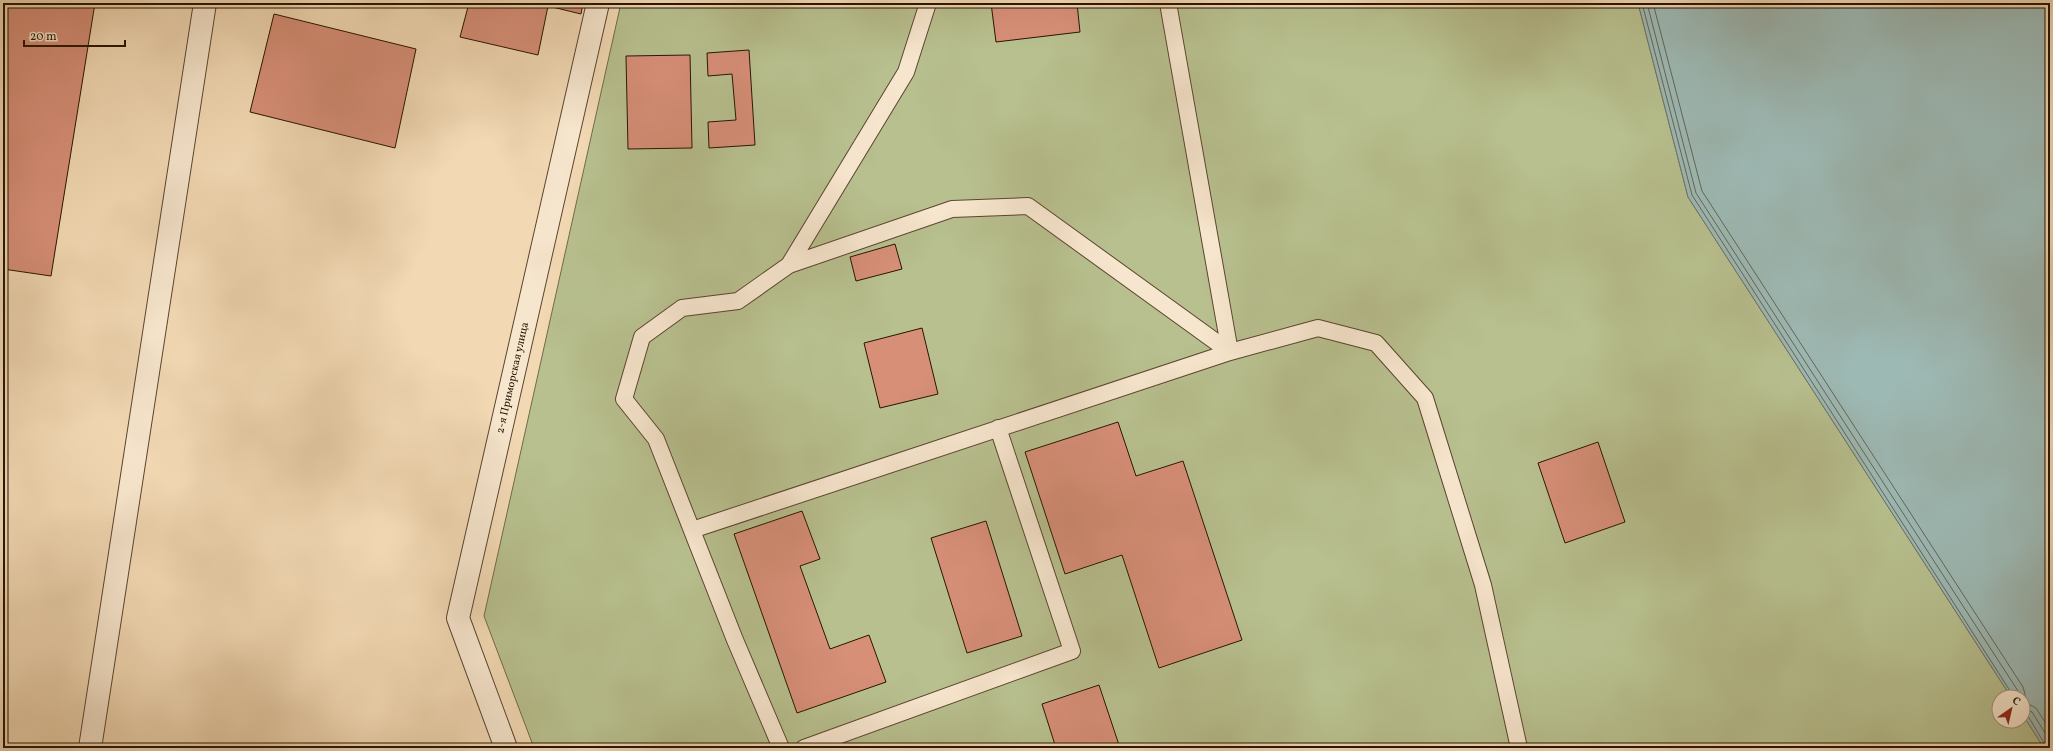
<svg xmlns="http://www.w3.org/2000/svg" width="2053" height="751" font-family="Vollkorn,serif">
	<rect width="100%" height="100%" fill="#f2d9b4"/>
	<filter id="stains"><feTurbulence type="fractalNoise" baseFrequency=".005" numOctaves="4"/><feColorMatrix values="0 0 0 0 .2 0 0 0 0 .09 0 0 0 0 .02 0 0 0 .5 -.17"/></filter>
	<radialGradient id="worn" r=".72"><stop offset=".6" stop-color="#630" stop-opacity="0"/><stop offset="1" stop-color="#630" stop-opacity=".3"/></radialGradient>
	<path fill="#b8c08f" stroke="#706a48" d="M621,3H1638L1688,197L2011,697H1999V721H2023V715L2044,748H534L484,616Z"/>
	<path fill="#9db9b4" stroke="#6e776c" d="M1638,3H2050V748H2044L2023,715V697H2011L1688,197Z"/>
	<g fill="none" stroke-linecap="round" stroke-linejoin="round">
		<path stroke="#62665a" stroke-width="1" d="M1642,3L1692,195L2014,697
			M1647,3L1696,193L2018,691L2019,697
			M1653,3L1702,191L2023,687L2025,694V702L2036,708L2050,730
			M2023,709L2032,712L2050,741
			M2023,714L2028,716L2047,748"/>
	</g>
	<path fill="#d78f78" stroke="#271401" d="M3,3H95L51,276L3,269Z
		M469,3H583L581,14L548,6L538,55L460,37Z
		M991,3H1077L1080,32L996,42Z
		M274,14L416,49L395,148L250,112Z
		M749,50L755,145L709,148L708,122L736,120L732,74L708,76L707,53Z
		M690,55L692,148L628,149L626,56Z
		M895,244L902,269L856,281L850,257Z
		M922,328L938,394L880,408L864,343Z
		M1118,422L1136,476L1183,461L1242,640L1159,668L1122,555L1065,574L1025,452Z
		M1598,442L1625,522L1565,543L1538,463Z
		M802,511L820,559L800,566L830,649L869,635L886,682L797,713L734,534Z
		M986,521L1022,636L967,653L931,538Z
		M1099,685L1120,748H1056L1042,704Z"/>
	<g fill="none" stroke-linecap="round" stroke-linejoin="round">
		<g stroke="#5a452e" stroke-width="18">
			<path id="lane" d="M789,265L906,72L928,3
				M692,530L1230,352L1168,3
				M781,748L735,640L656,439L624,399L642,337L682,308L738,301L789,265L952,209L1028,206L1230,352L1318,328L1376,343L1425,398L1483,585L1519,748
				M804,748L1072,651L998,428"/>
		</g>
		<g stroke="#5a452e" stroke-width="24">
			<g id="street">
				<path d="M90,748L205,3"/>
				<path id="s1" d="M506,748L458,618L598,3"/>
			</g>
		</g>
		<use href="#lane" stroke="#f7e6ce" stroke-width="16"/>
		<use href="#street" stroke="#f7e6ce" stroke-width="22"/>
	</g>
	<g text-anchor="middle" dominant-baseline="central" stroke-width="4" stroke-linejoin="round" paint-order="stroke">
		<g font-size="11" fill="#271401" stroke="#f7e6ce">
			<text stroke="none"><textPath href="#s1" startOffset="385">2-я Приморская улица</textPath></text>
		</g>
	</g>
	<rect width="2053" height="751" fill="none" stroke="#f2d9b4" stroke-width="16"/>
	<rect x="4" y="4" width="2045" height="743" fill="none" stroke="#271401" stroke-width="2"/>
	<rect x="8" y="8" width="2037" height="735" fill="none" stroke="#271401"/>
	<g transform="translate(2011 709) rotate(34)"><circle r="19" fill="#f7e6ce" stroke="#a4927c"/>
	<path d="M0-3L7 15L0 10L-7 15Z" fill="#8f2418"/>
	<text y="-6" font-size="11" font-weight="bold" text-anchor="middle" fill="#271401">С</text>
	</g>
	<path d="M24 40v6h101v-6" fill="none" stroke="#271401" stroke-width="2"/>
	<text x="30" y="40" font-size="12" fill="#271401" stroke="#f7e6ce" stroke-width="3" paint-order="stroke">20 m</text>
	<rect width="100%" height="100%" filter="url(#stains)"/>
	<rect width="100%" height="100%" fill="url(#worn)"/>
</svg>
